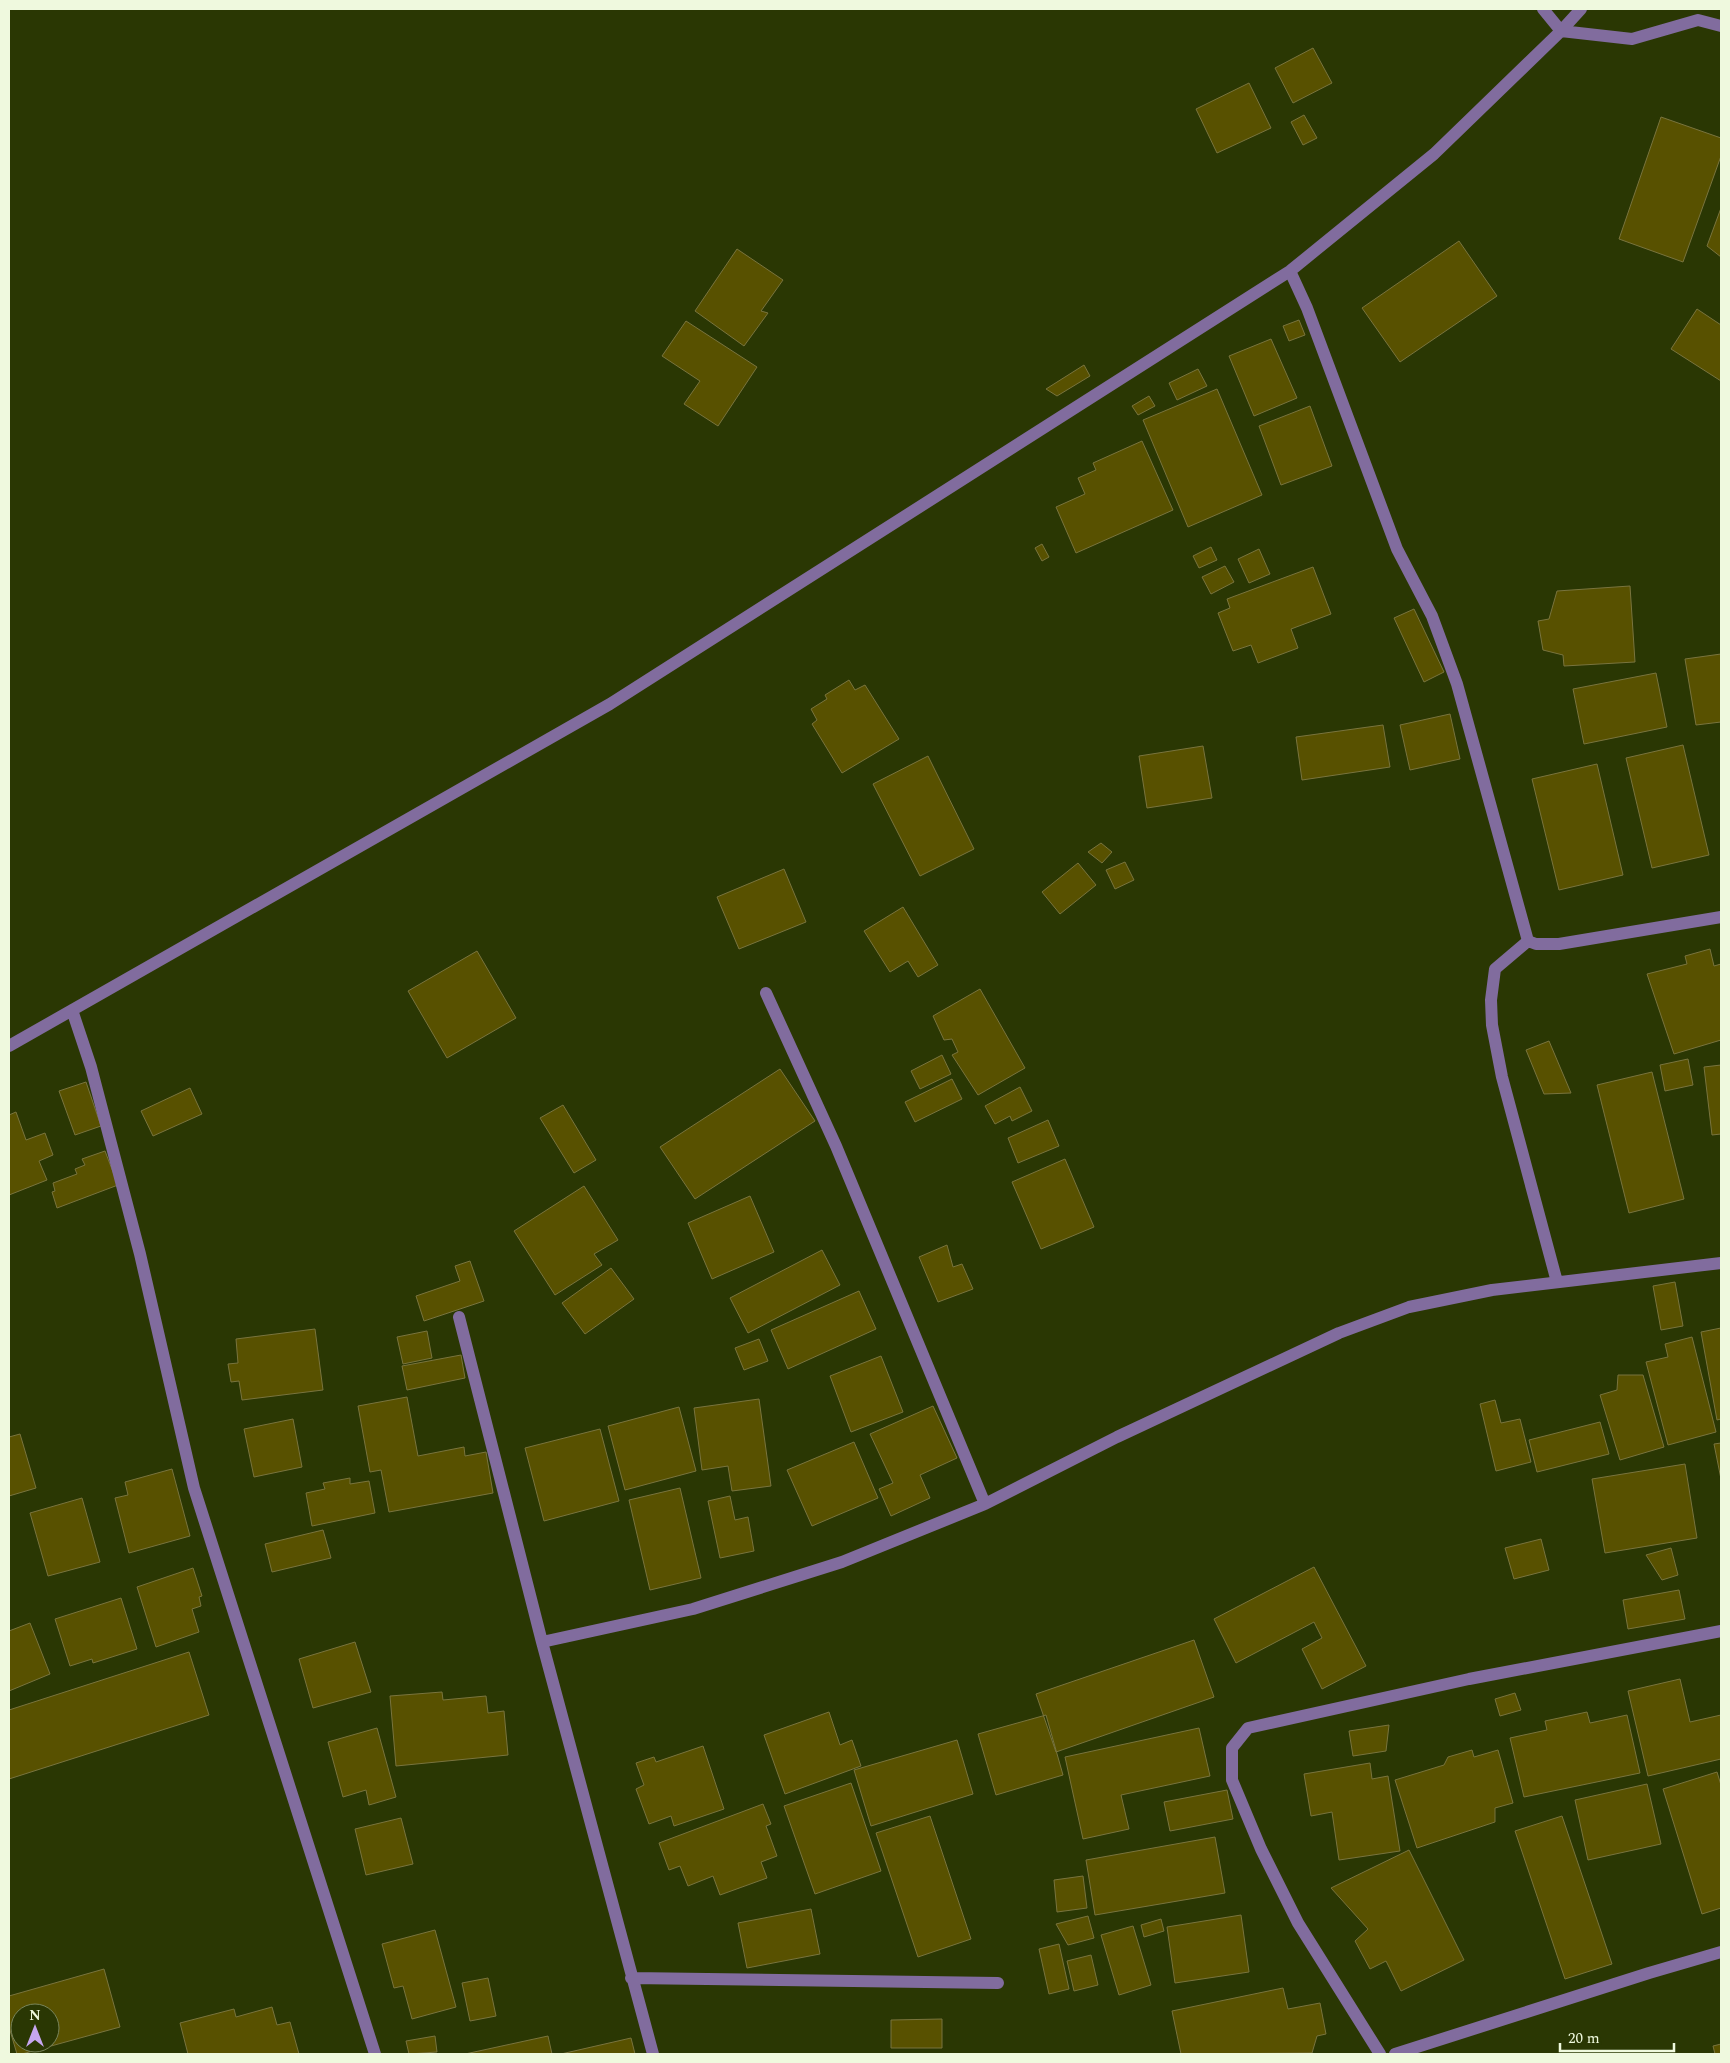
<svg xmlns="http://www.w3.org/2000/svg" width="1730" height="2063" font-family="Spectral,serif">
	<rect width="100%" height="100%" fill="#2a3703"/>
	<path fill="#585100" stroke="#79743e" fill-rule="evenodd" d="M1313,48L1332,83L1293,103L1275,68Z
		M1249,83L1271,128L1217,153L1196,109Z
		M1304,115L1317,138L1303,145L1291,122Z
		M1661,117L1721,138V156L1683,262L1619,239Z
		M1721,208V257L1707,246Z
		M1459,241L1497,296L1400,362L1362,308Z
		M737,249L783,280L761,311L768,313L744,346L695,311Z
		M1697,309L1721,325V381L1671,349Z
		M1299,320L1305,335L1289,341L1283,326Z
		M686,321L757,367L718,426L684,404L700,381L662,356Z
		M1271,339L1297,398L1254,416L1229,356Z
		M1084,365L1090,376L1057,396L1046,389Z
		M1198,369L1207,386L1177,400L1169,383Z
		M1217,389L1262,495L1188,527L1143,420Z
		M1149,396L1155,406L1138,415L1132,406Z
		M1310,406L1332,466L1281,485L1259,426Z
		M1142,441L1173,510L1076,553L1056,507L1085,494L1078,478L1096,470L1093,463Z
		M1042,544L1049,557L1042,561L1035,548Z
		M1211,547L1217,560L1199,568L1193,556Z
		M1259,549L1270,574L1249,583L1238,559Z
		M1225,566L1234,582L1211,594L1202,577Z
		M1313,567L1331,614L1291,629L1298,648L1258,663L1251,645L1233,651L1218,613L1230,608L1227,599Z
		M1630,586L1635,662L1564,666L1563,655L1543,650L1538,621L1549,619L1557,591Z
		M1414,609L1444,672L1424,682L1394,618Z
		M1721,654V722L1696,725L1685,659Z
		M1656,673L1667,727L1584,744L1573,689Z
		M849,680L855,690L865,685L899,739L842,773L812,724L817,720L811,709L827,699L825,695Z
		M1450,714L1460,759L1410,770L1400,725Z
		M1383,725L1390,767L1302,780L1296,737Z
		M1683,745L1709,855L1652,868L1626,758Z
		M1203,746L1212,798L1147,808L1139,756Z
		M928,756L974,849L920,876L873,784Z
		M1597,764L1623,875L1559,890L1532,779Z
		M1101,843L1112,852L1102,863L1088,852Z
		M1125,862L1134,880L1115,889L1106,870Z
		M1078,863L1096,885L1060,914L1042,892Z
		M784,869L806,922L739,949L717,897Z
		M903,907L938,965L918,977L908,961L890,972L864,931Z
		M1710,949L1714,966L1721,964V1040L1674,1054L1647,974L1687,964L1685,956Z
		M477,951L516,1018L447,1058L408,991Z
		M980,989L1025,1068L978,1095L952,1055L958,1052L952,1039L944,1040L933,1016Z
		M1549,1041L1571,1093L1544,1094L1526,1050Z
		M942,1055L951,1074L920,1089L911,1071Z
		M1688,1059L1693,1085L1665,1091L1660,1065Z
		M1721,1065V1134L1712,1135L1704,1067Z
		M780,1069L815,1121L695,1199L660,1147Z
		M1652,1072L1684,1199L1629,1213L1597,1085Z
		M952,1079L962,1099L915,1122L905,1102Z
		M86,1082L101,1126L75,1135L59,1091Z
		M1020,1087L1032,1111L1012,1121L1010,1116L995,1124L985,1106Z
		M190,1088L202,1114L153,1136L141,1111Z
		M563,1105L596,1160L574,1173L540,1118Z
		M16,1112L26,1140L45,1133L53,1155L39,1161L47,1180L9,1195V1115Z
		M1048,1120L1059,1146L1018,1163L1008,1138Z
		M105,1151L118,1185L57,1208L52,1192L55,1191L53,1183L77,1174L75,1169L85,1165L82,1159Z
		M1065,1159L1094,1227L1041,1249L1012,1182Z
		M584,1186L618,1240L594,1254L602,1265L555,1295L514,1231Z
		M750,1196L774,1252L712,1279L688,1223Z
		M947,1245L953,1267L962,1264L973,1289L938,1302L919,1257Z
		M822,1250L840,1285L748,1333L730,1298Z
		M470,1261L484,1301L424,1321L416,1296L460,1281L455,1266Z
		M611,1268L634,1299L585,1334L562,1303Z
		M1675,1282L1683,1326L1661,1330L1653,1286Z
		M859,1291L876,1329L788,1369L771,1330Z
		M1721,1328V1419L1717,1420L1701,1332Z
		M315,1329L323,1390L242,1400L239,1381L231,1382L228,1364L238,1363L236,1339Z
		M427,1331L432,1358L403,1364L397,1337Z
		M1692,1337L1716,1432L1668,1445L1646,1362L1668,1357L1665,1344Z
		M759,1339L768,1361L744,1370L735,1348Z
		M461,1355L465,1378L407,1390L402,1366Z
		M881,1356L903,1412L851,1432L830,1376Z
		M1618,1375H1643L1664,1447L1620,1460L1600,1395L1617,1390Z
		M407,1397L418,1456L464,1447L465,1456L486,1452L493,1493L389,1512L381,1470L370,1472L358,1406Z
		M759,1399L771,1486L732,1491L728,1466L702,1470L694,1408Z
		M1495,1400L1501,1423L1520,1419L1531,1462L1496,1471L1480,1404Z
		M933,1406L957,1458L920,1475L930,1498L891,1516L879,1489L893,1483L870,1434Z
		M679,1407L696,1471L625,1490L608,1426Z
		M293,1419L302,1467L254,1477L244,1429Z
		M1600,1422L1609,1454L1537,1472L1529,1440Z
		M600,1429L619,1501L544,1521L525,1448Z
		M20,1434L36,1488L9,1496V1437Z
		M854,1442L878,1498L812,1526L787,1470Z
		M1721,1443V1479L1714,1444Z
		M1685,1464L1697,1538L1605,1553L1592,1479Z
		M172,1469L190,1536L129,1553L115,1498L128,1495L125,1482Z
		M350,1478V1484L369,1481L375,1513L312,1526L306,1493L325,1489L323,1483Z
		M680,1488L701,1578L650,1590L629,1500Z
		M730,1496L735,1520L748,1517L754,1551L720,1558L708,1501Z
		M82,1498L100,1562L48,1576L30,1513Z
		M323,1530L331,1558L272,1572L265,1544Z
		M1541,1539L1549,1570L1514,1579L1505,1548Z
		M1671,1548L1678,1575L1662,1580L1646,1555Z
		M1314,1567L1366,1666L1322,1689L1302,1649L1322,1638L1314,1622L1236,1663L1214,1619Z
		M193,1568L202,1596L199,1597L201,1606L192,1609L199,1632L156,1647L137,1587Z
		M1679,1590L1685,1619L1628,1629L1623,1600Z
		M121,1598L137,1649L93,1663L92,1659L70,1666L55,1619Z
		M30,1623L50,1674L9,1691V1631Z
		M1194,1640L1214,1697L1056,1752L1036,1694Z
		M355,1642L371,1692L313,1708L299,1659Z
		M189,1652L209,1715L9,1779V1710Z
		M1680,1679L1690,1722L1721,1715V1759L1648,1776L1628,1691Z
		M442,1692L443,1700L486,1696L488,1713L504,1711L508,1755L396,1766L390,1696Z
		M1515,1693L1521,1710L1500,1716L1495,1699Z
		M829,1712L840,1745L852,1740L861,1766L785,1794L764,1735Z
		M1587,1712L1590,1723L1627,1715L1640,1773L1524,1797L1510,1738L1547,1730L1545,1721Z
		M1046,1715L1063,1775L996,1795L978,1734Z
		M1389,1725L1386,1751L1353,1756L1349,1731Z
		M377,1728L396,1797L369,1805L366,1790L343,1797L328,1742Z
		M1199,1728L1210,1776L1121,1795L1129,1829L1083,1839L1065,1757Z
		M957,1740L973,1794L871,1826L854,1770Z
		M703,1746L724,1809L674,1826L671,1816L649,1824L636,1789L644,1785L636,1763L654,1757L656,1762Z
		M1472,1750L1474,1757L1498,1750L1513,1803L1495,1808V1822L1417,1848L1395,1780L1444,1765L1448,1757Z
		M1370,1763L1372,1779L1388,1776L1400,1851L1339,1860L1332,1812L1311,1816L1304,1774Z
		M1717,1772L1721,1785V1908L1702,1914L1663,1789Z
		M851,1783L881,1871L815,1894L784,1806Z
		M1647,1784L1661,1844L1588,1860L1575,1800Z
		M1227,1790L1233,1819L1170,1831L1164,1802Z
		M763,1804L771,1824L766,1826L777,1856L761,1862L767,1878L720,1895L713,1876L688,1886L680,1866L669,1870L659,1843Z
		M930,1816L971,1939L918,1957L876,1833Z
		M1562,1816L1612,1964L1565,1979L1515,1831Z
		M401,1818L413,1864L366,1875L355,1829Z
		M1215,1837L1225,1893L1095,1915L1086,1860Z
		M1409,1850L1464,1960L1401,1991L1386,1961L1370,1969L1355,1941L1368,1929L1331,1888Z
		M1083,1876L1087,1908L1057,1912L1054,1880Z
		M811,1909L820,1954L747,1968L738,1923Z
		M1241,1915L1249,1972L1175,1983L1167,1927Z
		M1088,1916L1094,1938L1068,1945L1056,1924Z
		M1161,1919L1164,1931L1144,1937L1141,1925Z
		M1133,1926L1151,1985L1119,1995L1101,1935Z
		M435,1930L456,2007L412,2019L403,1986L394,1988L382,1944Z
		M1059,1944L1069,1989L1049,1994L1039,1949Z
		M1091,1955L1098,1985L1074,1991L1067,1961Z
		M104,1969L120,2027L22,2054H17L9,2027V1996ZM20,2013H50V2043H20Z
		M488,1978L496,2016L470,2021L462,1983Z
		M1283,1988L1288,2009L1320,2003L1326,2034L1317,2036L1312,2053L1181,2054L1172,2011Z
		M272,2007L277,2025L290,2022L299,2054H188L180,2023L234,2009L236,2017Z
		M942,2019V2048H891V2020Z
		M435,2036L437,2052L409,2054L406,2041Z
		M548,2036L552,2054H465Z
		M631,2038L635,2054H561Z
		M1721,2044V2054H1715L1713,2046Z"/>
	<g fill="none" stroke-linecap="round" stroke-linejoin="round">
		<path stroke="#816c9e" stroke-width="12" d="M1543,9L1561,31L1632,39L1698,20L1721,26
			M1290,271L1307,308L1397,549L1432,616L1457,684L1528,941L1536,944H1559L1721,917
			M1528,941L1495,969L1491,1000L1492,1025L1502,1077L1557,1282
			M766,993L836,1146L985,1504
			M72,1010L91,1067L140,1254L194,1488L375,2054
			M9,1046L610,704L1290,271L1434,154L1561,31L1581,9
			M459,1317L542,1642L653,2054
			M542,1642L693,1609L842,1562L985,1504L1117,1437L1339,1333L1409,1307L1492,1290L1721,1263
			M631,1978L998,1983
			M1380,2054L1298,1923L1261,1849L1232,1780V1748L1248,1728L1469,1679L1721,1631
			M1395,2054L1649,1973L1721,1952"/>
	</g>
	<rect width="1730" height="2063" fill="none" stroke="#eff9de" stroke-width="20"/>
	<g transform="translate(35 2028)"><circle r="24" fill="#2a3703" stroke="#79855b"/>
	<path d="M0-4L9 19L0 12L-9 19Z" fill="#c6a6f0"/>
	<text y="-8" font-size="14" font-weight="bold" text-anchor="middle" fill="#eff9de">N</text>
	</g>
	<path d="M1560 2043v8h114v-8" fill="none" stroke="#eff9de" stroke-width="2.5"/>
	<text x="1568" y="2043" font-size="15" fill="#eff9de" stroke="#2a3703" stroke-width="4" paint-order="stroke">20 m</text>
</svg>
